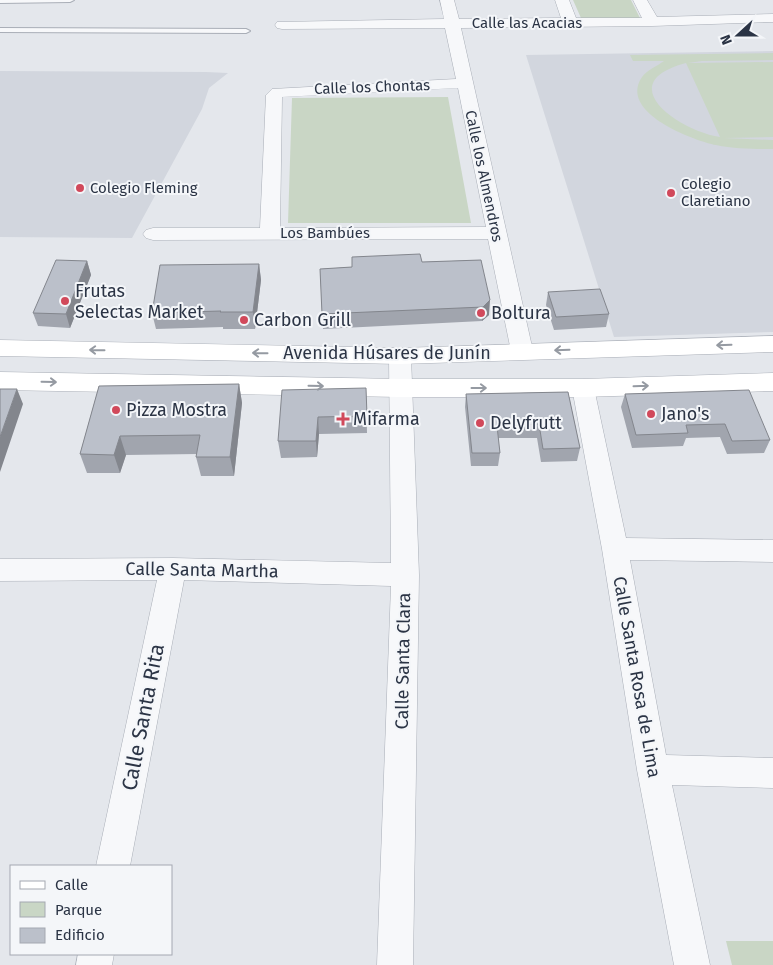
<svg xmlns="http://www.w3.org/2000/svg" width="773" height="965" font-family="'Fira Sans',sans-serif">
	<rect width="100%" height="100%" fill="#e4e7ec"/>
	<path fill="#d2d6de" d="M773,51V332L614,337L526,55Z
		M0,71L206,72L228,73L209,88L202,109L132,238L0,237Z"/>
	<path fill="#c9d6c5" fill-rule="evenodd" d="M573,0H631L640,18H581Z
		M773,53V60L702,61L688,63L773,62V137L724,138L773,140V149C753,149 735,149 716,145C692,140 618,112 642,77C647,70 657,66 664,61H633L630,55ZM686,63L720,137C679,131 610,83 686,63Z
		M448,97L471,223H288L292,98Z
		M726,941H773V965H732Z"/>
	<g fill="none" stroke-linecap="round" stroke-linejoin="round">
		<g stroke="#a9aeb7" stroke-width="2">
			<path id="lane" d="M0,0H74L70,2L0,3Z
				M0,28L246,29L250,31L246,33L0,32Z"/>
		</g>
		<g stroke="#a9aeb7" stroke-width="1">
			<path id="street" d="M440,0H454L459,19L561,18L555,0H569L576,18H642L633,0H647L657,17L773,14V22L652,26L461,28L533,351L530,356L522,358L514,356L511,351L488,239L153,240L146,238L143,234L146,230L153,228H260L266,95L272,89L456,79L445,28L282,29L277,28L275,25L277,22L444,19ZM458,88L486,227L280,228L282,97Z
				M400,348L408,351L411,356L419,575L413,965H377L391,586L184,580L130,866H96L157,580L0,581V559L173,558L391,563L389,356L392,351Z
				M583,380L591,382L594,388L626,538L773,540V562L630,560L666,755L773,758V788L672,785L710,965H674L637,770L602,549L572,388L575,382Z
				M78,954H114L112,965H76Z"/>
		</g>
		<g stroke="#a9aeb7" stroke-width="1">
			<path id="secondary" d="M773,336V352L400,364L0,356V340L400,348Z
				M0,372L402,379H583L773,373V391L583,397H402L0,390Z"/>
		</g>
		<use href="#lane" fill="#f7f8fa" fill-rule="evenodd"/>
		<use href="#street" fill="#f7f8fa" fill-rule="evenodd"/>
		<use href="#secondary" fill="#fff" fill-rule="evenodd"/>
	</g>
	<path fill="#a1a5ae" d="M481,260L489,315L482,321L323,329L320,269L352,267L422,262Z
		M87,261L91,275L70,328L38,326L33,313Z
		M259,264L261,280L255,329H223V327L156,329L152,313Z
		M548,292L609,314L606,327L554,330L546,305Z
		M239,384L242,403L234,476H201L196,457L197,454L126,455L120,473H87L80,454L99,386Z
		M366,388L367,433L319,434L317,457L281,458L278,441Z
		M568,392L580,448L577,461L541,462L537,438H498L500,453L498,466H471L465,407L466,394Z
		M675,393L770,440L764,453L727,454L720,437L686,438L683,446L632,448L621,407L625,394Z"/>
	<path fill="#83868d" d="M87,261L91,275L70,328L66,314Z
		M259,264L261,280L255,329L253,312Z
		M490,300L489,315L482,321L483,307Z
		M239,384L242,403L234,476L230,457Z
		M17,389L23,404L0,472V437Z
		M318,417L319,434L317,457L316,441Z
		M120,436L126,455L120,473L114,455Z"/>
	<path fill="#bbc0ca" stroke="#83868d" d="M420,254L422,262L481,260L490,300L483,307L322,314L320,269L352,267V257Z
		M56,260L87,261L66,314L33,313Z
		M259,264L253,312H220L221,311L152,313L160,265Z
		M600,289L609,314L556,317L548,292Z
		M239,384L230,457H196L200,435L120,436L114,455L80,454L99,386Z
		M366,388L367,416L318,417L316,441H278L282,390Z
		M0,389H17L0,437Z
		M749,390L770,440L732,441L725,424L686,425L688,433L636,435L625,394Z
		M568,392L580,448L543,449L539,424L497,426L500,453H472L466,394Z"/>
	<defs><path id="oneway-shaft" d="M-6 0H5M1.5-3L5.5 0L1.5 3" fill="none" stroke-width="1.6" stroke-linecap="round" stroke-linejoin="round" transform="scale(1.25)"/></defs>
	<g stroke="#959aa2">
		<use href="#oneway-shaft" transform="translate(724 345) rotate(178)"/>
		<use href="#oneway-shaft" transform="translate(97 350) rotate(-179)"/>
		<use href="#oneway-shaft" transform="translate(562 350) rotate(178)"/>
		<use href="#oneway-shaft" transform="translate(260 353) rotate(-179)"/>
		<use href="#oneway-shaft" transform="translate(49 382) rotate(1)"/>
		<use href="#oneway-shaft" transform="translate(316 386) rotate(1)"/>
		<use href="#oneway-shaft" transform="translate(641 386) rotate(-2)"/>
		<use href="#oneway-shaft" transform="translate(479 388)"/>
	</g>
	<g fill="#d1495b" stroke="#f4f6f9" stroke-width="2">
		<circle cx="80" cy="188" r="5"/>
		<circle cx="671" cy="193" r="5"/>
		<circle cx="65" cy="301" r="5"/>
		<circle cx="481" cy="313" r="5"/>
		<circle cx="244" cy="320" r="5"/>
		<circle cx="116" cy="410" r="5"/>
		<circle cx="651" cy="414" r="5"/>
		<path d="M340.5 411.5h5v5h5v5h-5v5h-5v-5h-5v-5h5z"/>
		<circle cx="480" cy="423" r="5"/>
	</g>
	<g text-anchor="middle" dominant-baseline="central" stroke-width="4" stroke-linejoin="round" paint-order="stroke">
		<g font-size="15" fill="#2b3445" stroke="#f4f6f9">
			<text x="527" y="23">Calle las Acacias</text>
			<text transform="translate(372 87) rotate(-2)">Calle los Chontas</text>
			<text transform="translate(484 176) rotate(78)">Calle los Almendros</text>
			<text x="325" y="233">Los Bambúes</text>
		</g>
		<g font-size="15" fill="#2b3445" stroke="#f4f6f9" text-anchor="start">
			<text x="681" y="184">Colegio<tspan x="681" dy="17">Claretiano</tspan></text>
			<text x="90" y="188">Colegio Fleming</text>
		</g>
		<g font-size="18" fill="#2b3445" stroke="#f4f6f9" text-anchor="start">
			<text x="75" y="291">Frutas<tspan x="75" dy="21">Selectas Market</tspan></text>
			<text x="491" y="313">Boltura</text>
			<text x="254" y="320">Carbon Grill</text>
			<text x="126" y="410">Pizza Mostra</text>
			<text x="661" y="414">Jano's</text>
			<text x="353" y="419">Mifarma</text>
			<text x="490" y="423">Delyfrutt</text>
		</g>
		<g font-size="18" fill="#2b3445" stroke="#f4f6f9">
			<text x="387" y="353">Avenida Húsares de Junín</text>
			<text transform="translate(202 570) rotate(1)">Calle Santa Martha</text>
			<text transform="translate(403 661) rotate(-89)">Calle Santa Clara</text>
			<text transform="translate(637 677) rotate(80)">Calle Santa Rosa de Lima</text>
		</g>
		<g font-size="21" fill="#2b3445" stroke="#f4f6f9">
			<text transform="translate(143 717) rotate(-79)">Calle Santa Rita</text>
		</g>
	</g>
	<rect x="10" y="865" width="162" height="90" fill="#f4f6f9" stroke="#a4a8b1"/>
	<rect x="20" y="881" width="25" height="8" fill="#ffffff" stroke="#a4a8b1"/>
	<text x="55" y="890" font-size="15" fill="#2b3445">Calle</text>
	<rect x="20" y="902" width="25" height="15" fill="#c9d6c5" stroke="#a4a8b1"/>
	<text x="55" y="915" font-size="15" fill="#2b3445">Parque</text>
	<rect x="20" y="928" width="25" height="15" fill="#bbc0ca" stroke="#a4a8b1"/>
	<text x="55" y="940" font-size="15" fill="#2b3445">Edificio</text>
	<g transform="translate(738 35) rotate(249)" stroke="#f4f6f9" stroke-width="4" paint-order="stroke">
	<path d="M0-4L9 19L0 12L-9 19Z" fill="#2b3445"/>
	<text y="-8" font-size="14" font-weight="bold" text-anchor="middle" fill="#2b3445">N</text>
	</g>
</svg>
